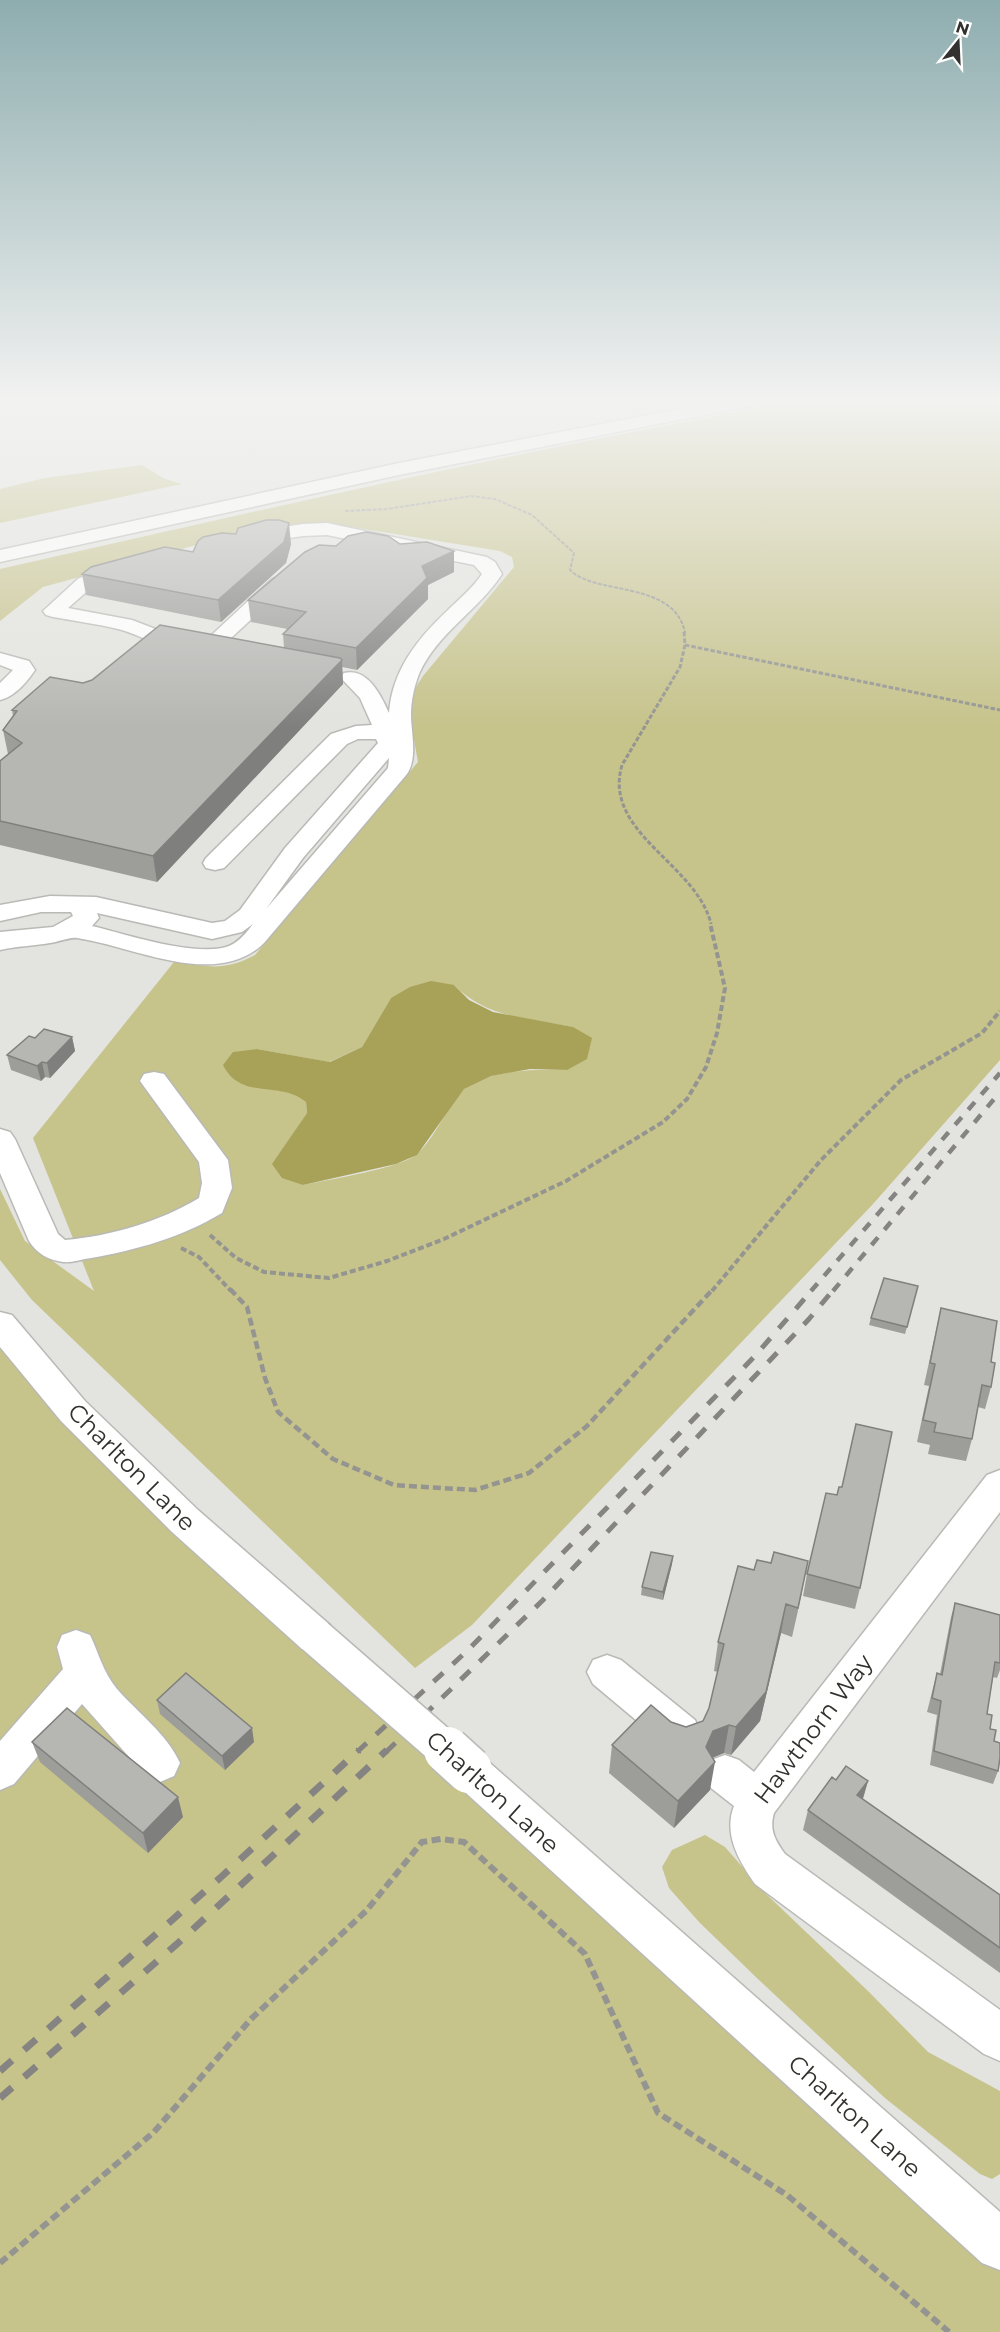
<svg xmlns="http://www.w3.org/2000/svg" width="1000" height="2332" font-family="Montserrat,sans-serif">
	<rect width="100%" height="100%" fill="#e3e3df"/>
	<path fill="#c6c38b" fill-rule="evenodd" d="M795,401H1000V1060L873,1204L472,1625L415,1668L32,1300L0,1260V1189L25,1241L94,1291L33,1138L174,962C209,966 223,972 255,955L418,762L409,712L411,695L423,676L514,567L512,557L500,551L327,523H311L222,538L43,587L0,621V569C265,509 528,449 795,401ZM454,985C487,1018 529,1019 573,1027L567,1070C540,1069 483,1069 462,1091C446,1109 435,1138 417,1154C402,1168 327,1180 303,1185L273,1164L307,1113L306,1102L257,1049L329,1062L362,1047L391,998Z
		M142,465L165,479L182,484L0,523V489L45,478Z
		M0,1324L73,1411L1000,2245V2332H0Z
		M705,1835L725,1847L765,1893L869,1992L928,2052L1000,2091V2174L992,2179L980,2174L885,2098L759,1980L699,1922L669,1888L662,1867L672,1850Z"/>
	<path fill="#a8a259" d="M431,981L454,985L469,1000L493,1012L573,1027L592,1038L587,1059L567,1070L530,1069L491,1076L464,1089L417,1155L396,1164L303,1185L282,1178L272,1164L307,1113L306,1102C279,1080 241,1101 223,1065L233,1052L257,1049L330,1062L362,1047L391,998L410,987Z"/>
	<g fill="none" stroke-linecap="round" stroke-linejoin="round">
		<g stroke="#b9b9b5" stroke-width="3">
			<path id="minor" d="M327,523L487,557L495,562L502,574C478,611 437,633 419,674C414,687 411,701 411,715C411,732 418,758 407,774L264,943C216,990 133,946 77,938C69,937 59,942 50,943C33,946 17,946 0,950V932L53,927L73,916L71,912H41L0,921V905L50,896L96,897L212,923L225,921L240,910L285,848L378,743L376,739H358L347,744L224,868L215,870L206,868L203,863L206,858L331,734L356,726L372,725L360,698L340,677L344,673C367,667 381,695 389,713C392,671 417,639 447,611C459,599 473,588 482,574L474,565L327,535L303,536L251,544L244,542L242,538L244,534L251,532L303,524ZM389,758L388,768L266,909L303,858ZM97,913L212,939L242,932L253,924C247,932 239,942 229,946C198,958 125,934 92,926L99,918Z
				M123,566L130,568L133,572L130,576L93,586L68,608L132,620L171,635L195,640L198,644L195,648C169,655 143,635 118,629C97,624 75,621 53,617L46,615L43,611L79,578Z
				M279,577L286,579L289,583L286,587L216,652L209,654L202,652L199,648L202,644L272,579Z
				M0,653L29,661L35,670C27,682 14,697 0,700V683L13,670L0,665Z
				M154,1072L164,1074L228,1160L232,1188L222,1213C182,1237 137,1250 91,1258C82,1259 72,1263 63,1262C49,1260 37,1254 29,1241L0,1173V1129L10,1132L15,1139L58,1234L65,1240C111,1236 159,1222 199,1198L202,1183L199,1162L140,1081L144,1074Z
				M0,1312L12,1315L85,1401L198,1510L330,1625L335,1637L330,1649L316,1654L302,1649L172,1532L61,1421L0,1347Z
				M1000,1470V1512L774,1813C769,1830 775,1840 785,1854L1000,2010V2061L984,2054L755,1884C739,1861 723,1834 734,1806L711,1788L704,1774L711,1760L725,1755L739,1760L754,1772L987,1475Z
				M76,1630L90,1635C99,1654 103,1672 117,1689C138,1713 167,1734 180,1763L174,1776L160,1782L146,1776L82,1704L14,1784L0,1790V1741L63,1669L57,1647L62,1635Z
				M607,1655L621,1660L695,1720L701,1733L695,1746L681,1751L667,1746L593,1684L587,1672L593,1660Z
				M469,1751L483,1757L1000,2212V2270L982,2263L455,1783L449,1770L455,1757Z"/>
		</g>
		<g stroke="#b9b9b5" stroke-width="3">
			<path id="highway" d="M721,401H758L755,405L749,406L399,475L0,562V550L399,463Z"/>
		</g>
		<path stroke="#949491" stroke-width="2" stroke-dasharray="4 1.5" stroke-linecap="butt" d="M345,511L387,509L471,496L495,499L532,515L574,553L570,570C596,596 675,580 685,633"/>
		<path stroke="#949491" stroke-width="3" stroke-dasharray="4.5 2" stroke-linecap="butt" d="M684,632L685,645L1000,710
			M685,645L680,667L622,765C602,833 697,864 711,924"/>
		<path stroke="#949491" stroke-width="4" stroke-dasharray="6 3" stroke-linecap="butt" d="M210,1235L236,1258L264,1272L329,1278L387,1261L444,1239L566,1181L663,1122L687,1099L706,1067L717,1033L725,988L710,923
			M181,1248L199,1257L231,1291
			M712,1291L821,1160L901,1080L982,1033L1000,1011"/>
		<path stroke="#949491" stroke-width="4.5" stroke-dasharray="8 4" stroke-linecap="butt" d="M230,1289L247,1307L265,1378L278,1412L333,1459L394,1485L475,1490L529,1473L587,1426L713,1289"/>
		<path stroke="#949491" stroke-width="6" stroke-dasharray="9 4.5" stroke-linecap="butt" d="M0,2263L154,2132L251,2019L366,1911L422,1842L441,1839L464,1842L585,1954L658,2113L787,2195L949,2332"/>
		<use href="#minor" fill="#fff" fill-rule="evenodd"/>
		<use href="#highway" fill="#fff" fill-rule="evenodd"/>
		<path stroke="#858482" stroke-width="4.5" stroke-dasharray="10 10" stroke-linecap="butt" d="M811,1291L1000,1073
			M833,1291L1000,1092"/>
		<path stroke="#858482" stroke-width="5" stroke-dasharray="13 13" stroke-linecap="butt" d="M357,1752L468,1650L754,1357L813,1289
			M386,1752L542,1601L809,1319L834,1289"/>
		<path stroke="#858482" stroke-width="7" stroke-dasharray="16 16" stroke-linecap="butt" d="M0,2071L220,1878L359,1750
			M0,2098L177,1944L387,1750"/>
		<g stroke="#b9b9b5" stroke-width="39" stroke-linecap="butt">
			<path id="minor-bridge-far1" d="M316,1637L448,1752"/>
		</g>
		<g stroke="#b9b9b5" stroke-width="49" stroke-linecap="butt">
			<path id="minor-bridge" d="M447,1750L469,1770"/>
		</g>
		<use href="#minor-bridge-far1" stroke="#fff" stroke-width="36"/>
		<use href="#minor-bridge" stroke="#fff" stroke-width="46"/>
	</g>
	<path fill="#9d9d9a" d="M291,544L286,563L221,622L86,595L82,574L193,552Z
		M400,544L454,551V572L428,585V599L357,670L342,667L343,684L157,882L0,845V761L8,754L3,730L13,716L12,710L83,683L284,648L283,634L287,629L251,622L248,600L336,546Z
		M72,1037L75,1051L50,1078L45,1077L41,1081L11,1070L7,1055L35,1038Z
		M918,1286L905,1334L869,1325L871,1318Z
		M941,1308L991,1362V1387L985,1409L978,1407L972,1439L966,1461L928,1454L930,1445L917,1442L929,1386L924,1385Z
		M842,1487L860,1588L855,1609L803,1596L807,1574L837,1495Z
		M673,1556L672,1564L663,1600L641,1595L642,1587Z
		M754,1570L802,1591L792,1637L781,1633L760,1721L731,1755L724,1753L712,1758L710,1790L674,1828L609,1773L612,1745L671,1722L686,1727L703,1721L709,1708L718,1672L714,1671L718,1642Z
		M955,1603L1000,1615V1670L997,1678L993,1677L987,1714L990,1729L994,1741L998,1771L993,1784L930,1765L937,1715L927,1712L933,1688L937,1673L940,1674L951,1617Z
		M157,1700L254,1742L225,1770L160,1714Z
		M32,1742L183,1817L148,1853L40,1762Z
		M836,1780L868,1781L863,1799L1000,1895V1973L803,1830L808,1810Z"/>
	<path fill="#7f7f7d" d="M289,523L291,544L286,563L221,622L218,600Z
		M454,551V572L428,585V599L357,670L356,648L422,566Z
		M342,660L343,684L157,882L153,856Z
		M72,1037L75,1051L50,1078L47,1063Z
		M42,1062L45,1077L41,1081L37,1066Z
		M673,1556L672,1564L663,1600V1592Z
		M808,1561L802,1591L792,1637L798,1608Z
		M786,1604L781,1633L760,1721L731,1755L736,1727Z
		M729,1725L724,1753L709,1759L706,1747L713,1731Z
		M252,1728L254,1742L225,1770L222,1756Z
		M715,1762L710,1790L674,1828L678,1801Z
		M868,1781L862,1801L857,1795Z
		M178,1797L183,1817L148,1853L143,1833Z"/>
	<path fill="#b6b6b3" stroke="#7f7f7d" stroke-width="1.5" d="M266,520H279L289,523L284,542L218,600L82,574L91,567L165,547L193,552L198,541L203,537L222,533L236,534L238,528Z
		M366,532L388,536L400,544L427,542L454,551L422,566L427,578L356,648L283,634L306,612L248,600L305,552L319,545L336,546L348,536Z
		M160,625L340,658L342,660L153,856L0,821V761L22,743L3,730L17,711L12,710L50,677L83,683L92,680Z
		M44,1029L72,1037L47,1063L42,1062L37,1066L7,1055L29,1036L35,1038Z
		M884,1278L918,1286L907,1327L871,1318Z
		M941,1308L997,1321L991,1362L995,1363L991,1387L982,1385L972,1439L934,1432L936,1423L923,1420L935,1364L930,1363Z
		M856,1424L892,1432L860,1588L807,1574L826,1493L837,1495L839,1487H842Z
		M651,1552L673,1556L663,1592L642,1587Z
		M774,1552L808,1561L798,1608L786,1604L766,1692L736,1727L729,1725L713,1731L706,1747L715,1762L678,1801L612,1745L651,1705L671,1722L686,1727L703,1721L709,1708L724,1644L718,1642L738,1566L754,1570L757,1560L771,1563Z
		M955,1603L1000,1615V1663L995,1662L987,1714L992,1715L990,1729L996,1730L994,1741L1000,1743V1758L998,1771L934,1751L941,1701L932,1698L937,1673L942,1675Z
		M186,1673L252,1728L222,1756L157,1700Z
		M67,1708L178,1797L143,1833L32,1742Z
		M846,1766L868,1781L857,1795L1000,1895V1948L808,1810L832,1777L836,1780Z"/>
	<linearGradient id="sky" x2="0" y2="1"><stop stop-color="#8eadaf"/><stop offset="0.55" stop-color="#f2f2f1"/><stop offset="1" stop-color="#f2f2f1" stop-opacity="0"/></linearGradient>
	<rect width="1000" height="728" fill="url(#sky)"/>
	<g text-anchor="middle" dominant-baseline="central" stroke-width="4.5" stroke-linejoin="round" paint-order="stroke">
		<g font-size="24" fill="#323130" stroke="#fffffe">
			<text transform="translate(132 1467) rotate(45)">Charlton Lane</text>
			<text transform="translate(813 1729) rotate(-53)">Hawthorn Way</text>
			<text transform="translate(493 1792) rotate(42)">Charlton Lane</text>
			<text transform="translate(855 2116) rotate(42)">Charlton Lane</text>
		</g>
	</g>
	<g transform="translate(958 42) rotate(18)" stroke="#fffffe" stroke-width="4.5" paint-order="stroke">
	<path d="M0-4.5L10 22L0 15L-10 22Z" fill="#323130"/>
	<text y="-9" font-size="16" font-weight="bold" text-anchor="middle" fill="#323130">N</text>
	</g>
</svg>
